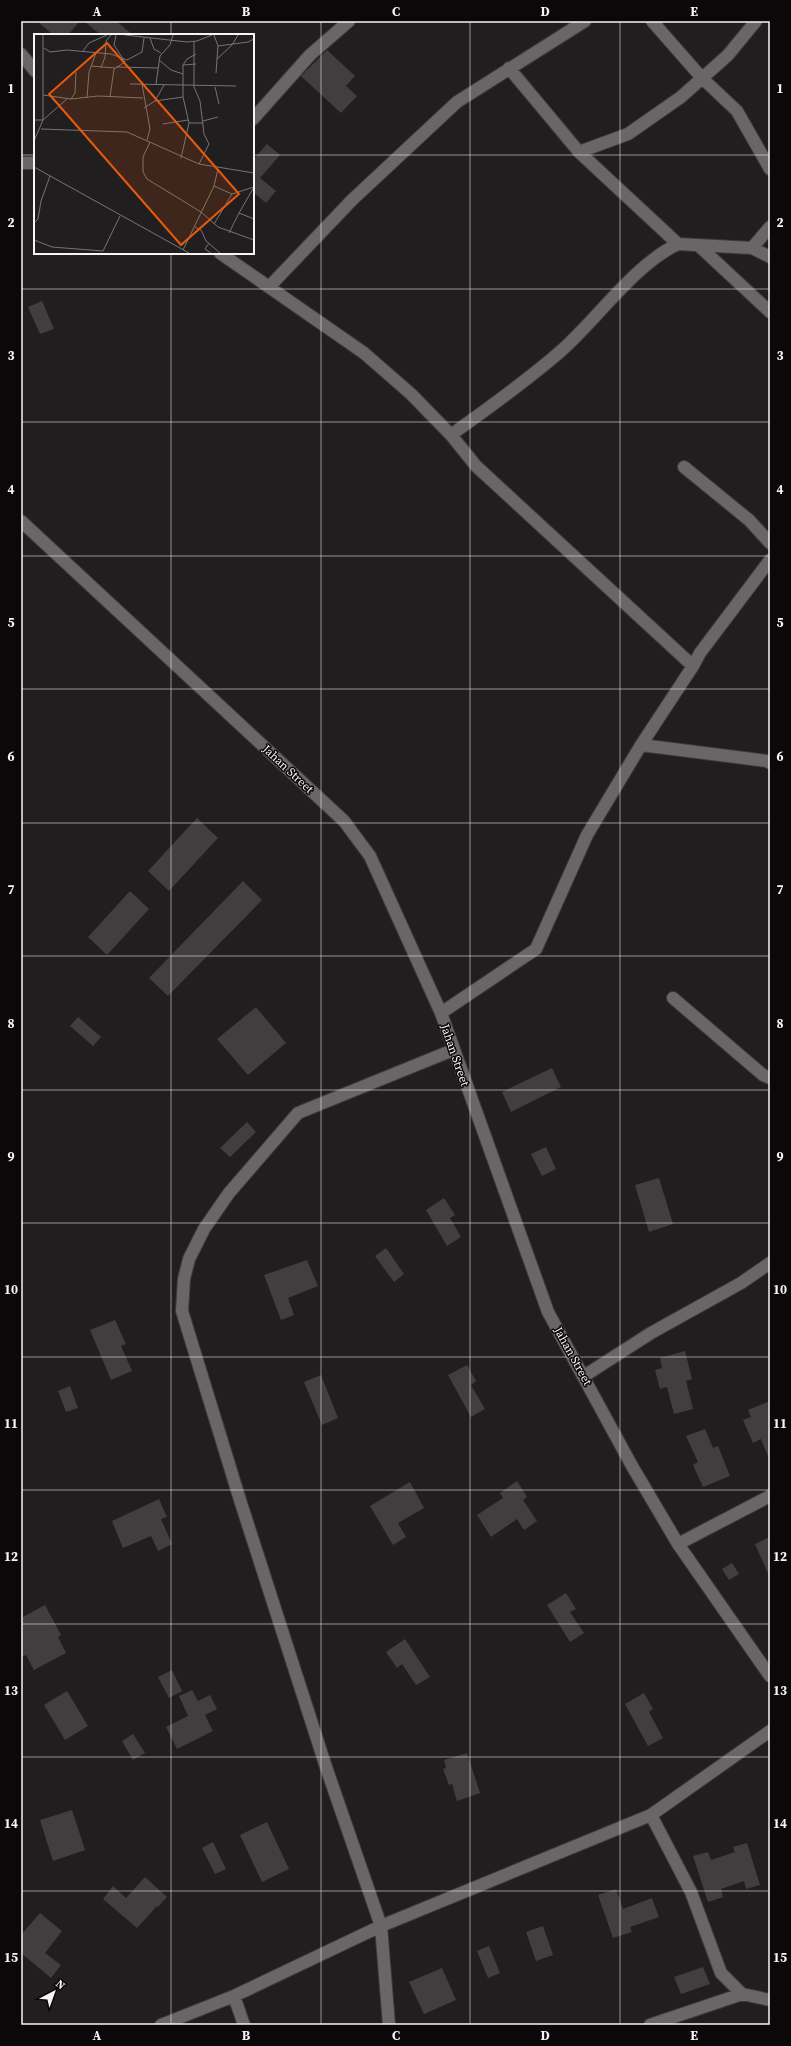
<svg xmlns="http://www.w3.org/2000/svg" width="791" height="2046" font-family="'Source Serif 4',serif">
	<rect width="100%" height="100%" fill="#211e20"/>
	<path fill="#413e40" d="M37,21H80L68,35H53Z
		M84,21H116L133,35H101Z
		M327,50L355,76L346,86L357,96L341,113L301,76Z
		M267,144L280,155L260,178L276,191L266,203L253,192V160Z
		M42,301L54,329L40,334L28,307Z
		M197,818L218,838L169,891L148,871Z
		M243,881L262,900L168,996L149,978Z
		M130,891L149,909L107,955L88,937Z
		M256,1007L286,1043L248,1075L217,1039Z
		M78,1017L101,1037L93,1046L70,1026Z
		M552,1068L561,1087L511,1112L502,1092Z
		M247,1122L256,1132L230,1157L220,1148Z
		M546,1147L556,1169L542,1176L531,1154Z
		M659,1178L673,1224L649,1232L635,1185Z
		M444,1198L455,1215L450,1218L461,1237L447,1246L426,1210Z
		M386,1248L404,1274L394,1282L375,1256Z
		M307,1260L318,1286L288,1298L294,1315L281,1320L264,1275Z
		M115,1320L126,1344L121,1346L132,1371L111,1380L90,1330Z
		M685,1351L692,1379L686,1381L693,1409L674,1414L667,1387L660,1389L655,1370L662,1368L660,1358Z
		M467,1365L476,1381L471,1385L485,1409L471,1417L448,1375Z
		M321,1375L338,1418L322,1425L304,1382Z
		M70,1386L78,1408L66,1412L58,1391Z
		M770,1401V1461L761,1439L753,1443L743,1420L751,1417L748,1410Z
		M705,1429L713,1448L718,1446L730,1476L703,1487L693,1465L698,1462L686,1436Z
		M517,1481L527,1497L523,1500L537,1521L524,1530L517,1519L491,1537L477,1515L503,1498L500,1493Z
		M410,1482L424,1508L398,1523L406,1537L393,1545L370,1506Z
		M159,1499L167,1517L161,1519L172,1544L158,1551L151,1536L123,1548L112,1521Z
		M770,1537V1578L755,1544Z
		M732,1563L739,1574L729,1580L722,1569Z
		M566,1593L576,1609L570,1612L584,1633L570,1642L547,1605Z
		M45,1605L61,1635L58,1637L66,1653L34,1670L26,1655L21,1657V1618Z
		M405,1639L430,1677L416,1685L402,1664L397,1668L386,1652Z
		M172,1670L182,1691L169,1698L158,1677Z
		M192,1690L198,1701L210,1695L217,1709L205,1715L213,1731L177,1749L166,1727L188,1716L179,1696Z
		M67,1691L88,1726L65,1740L44,1705Z
		M644,1693L653,1709L649,1712L663,1738L648,1746L625,1704Z
		M133,1734L145,1753L133,1760L122,1741Z
		M467,1753L480,1793L457,1801L452,1784L449,1785L443,1769L446,1768L444,1760Z
		M72,1810L85,1850L53,1861L40,1820Z
		M267,1822L289,1869L262,1882L240,1835Z
		M213,1842L226,1869L215,1874L202,1848Z
		M747,1843L760,1885L746,1889L744,1881L721,1889L723,1897L708,1902L693,1856L708,1852L711,1860L735,1852L733,1847Z
		M145,1877L167,1897L158,1907L157,1906L137,1928L103,1899L113,1886L126,1898Z
		M616,1889L623,1909L652,1898L659,1917L630,1927L632,1932L613,1938L598,1895Z
		M40,1913L62,1931L45,1953L61,1965L51,1978L21,1953V1935Z
		M543,1926L553,1955L536,1961L526,1932Z
		M489,1946L500,1973L488,1978L477,1951Z
		M703,1967L710,1984L681,1994L674,1977Z
		M442,1968L456,2000L424,2014L409,1982Z"/>
	<g fill="none" stroke-linecap="round" stroke-linejoin="round">
		<g stroke="#3e3c3e" stroke-width="14">
			<path id="street" d="M652,21L702,78L737,111L770,169
				M21,54L35,71
				M509,68L579,152L678,244
				M253,119L310,55L349,21
				M579,152L628,134L681,97L728,55L756,21
				M21,163H35
				M698,245L770,312
				M752,248L770,227
				M220,253L364,353L411,394L451,435L476,466L693,666
				M269,287L352,200L457,102L585,21
				M451,435C488,408 527,381 562,350C598,318 635,264 678,244L752,248L770,257
				M684,467L749,520L770,543
				M21,521L344,821L370,856L441,1013L548,1312L632,1466L678,1544L770,1676
				M641,745L767,761L770,763
				M673,998L763,1075L770,1078
				M441,1013L536,949L587,835L641,745L693,666L700,653L770,560
				M584,1376L651,1333L741,1283L770,1263
				M678,1544L770,1496
				M651,1815L691,1892L721,1973L742,1994L770,2000
				M234,1996L244,2025
				M161,2025L234,1996L381,1926L651,1815L770,1731
				M389,2025L381,1926L326,1767L240,1500L182,1311L184,1279L189,1259L204,1229L229,1193L298,1113L453,1050
				M650,2025L742,1994"/>
		</g>
		<use href="#street" stroke="#696668" stroke-width="12"/>
	</g>
	<path fill="none" stroke="#f6f4f6" stroke-width="1" stroke-opacity="0.55" d="M171,21V35M321,21V2025M470,21V2025M620,21V2025M21,155H35M253,155H770M171,253V2025M21,289H770M21,422H770M21,556H770M21,689H770M21,823H770M21,956H770M21,1090H770M21,1223H770M21,1357H770M21,1490H770M21,1624H770M21,1757H770M21,1891H770"/>
	<g text-anchor="middle" dominant-baseline="central" stroke-width="3" stroke-linejoin="round" paint-order="stroke">
		<g font-size="12" fill="#f6f4f6" stroke="#0a0809">
			<text transform="translate(288 769) rotate(43)">Jahan Street</text>
			<text transform="translate(455 1055) rotate(71)">Jahan Street</text>
			<text transform="translate(573 1356) rotate(61)">Jahan Street</text>
		</g>
	</g>
	<g transform="translate(34 34)">
		<rect width="220" height="220" fill="#211e20"/>
		<path fill="none" stroke="#767476" stroke-width="1" d="M91,1L153,8L163,7L178,1M180,1L184,12L214,8L220,5M116,4L120,15L127,19M160,8V53L166,67L170,100L175,110L165,130M10,14L16,18L33,16L77,20L93,26L108,18L110,4M49,17L55,9L73,1M183,25L184,12M125,26L137,36L149,40M149,31L162,30M57,32L81,34M82,33L124,34M67,34L71,23L72,7L77,1M182,39L183,25L198,11L204,1M96,50L202,52M108,50L116,95L113,106M122,50L126,22L136,11L139,1M181,53L185,70M9,61L37,65L64,62L109,64M76,63L80,35L91,28L80,11L82,1M53,64L55,38L62,19M37,65L41,59L42,38M121,67L130,51M110,74L121,67L149,63M0,86H9L34,64M169,87L184,83M155,89H169M129,90L154,86M7,95L93,98L165,130L220,139M0,107L9,86V1M116,108L109,123V138L113,145L167,178L184,193L220,206M147,124L155,89L149,63V31L153,25L162,20M0,133L155,219M180,152L198,160L220,153M220,153L205,179L220,185M0,189L4,185L7,167L16,142M180,190L198,160M161,193L167,196L172,207L186,219M195,199L205,179M0,206L18,213L69,217L86,182M175,209L171,215L177,219M149,216L180,152L184,135"/>
		<path fill="#e8590c" fill-opacity="0.15" stroke="#e8590c" stroke-width="2" d="M73,9L205,160L147,211L15,60Z"/>
		<rect width="220" height="220" fill="none" stroke="#f6f4f6" stroke-width="2"/>
	</g>
	<rect width="791" height="2046" fill="none" stroke="#0a0809" stroke-width="44"/>
	<g transform="translate(54 1992) rotate(41)" stroke="#0a0809" stroke-width="3" paint-order="stroke">
	<path d="M0-3L7 15L0 10L-7 15Z" fill="#f6f4f6"/>
	<text y="-6" font-size="11" font-weight="bold" text-anchor="middle" fill="#f6f4f6">N</text>
	</g>
	<rect x="22" y="22" width="747" height="2002" fill="none" stroke="#f6f4f6" stroke-width="1.5"/>
	<g font-size="13" text-anchor="middle" font-weight="bold" fill="#f6f4f6">
		<text x="97" y="16">A</text>
		<text x="246" y="16">B</text>
		<text x="396" y="16">C</text>
		<text x="545" y="16">D</text>
		<text x="694" y="16">E</text>
		<text x="11" y="93">1</text>
		<text x="780" y="93">1</text>
		<text x="11" y="227">2</text>
		<text x="780" y="227">2</text>
		<text x="11" y="360">3</text>
		<text x="780" y="360">3</text>
		<text x="11" y="494">4</text>
		<text x="780" y="494">4</text>
		<text x="11" y="627">5</text>
		<text x="780" y="627">5</text>
		<text x="11" y="761">6</text>
		<text x="780" y="761">6</text>
		<text x="11" y="894">7</text>
		<text x="780" y="894">7</text>
		<text x="11" y="1028">8</text>
		<text x="780" y="1028">8</text>
		<text x="11" y="1161">9</text>
		<text x="780" y="1161">9</text>
		<text x="11" y="1294">10</text>
		<text x="780" y="1294">10</text>
		<text x="11" y="1428">11</text>
		<text x="780" y="1428">11</text>
		<text x="11" y="1561">12</text>
		<text x="780" y="1561">12</text>
		<text x="11" y="1695">13</text>
		<text x="780" y="1695">13</text>
		<text x="11" y="1828">14</text>
		<text x="780" y="1828">14</text>
		<text x="11" y="1962">15</text>
		<text x="780" y="1962">15</text>
		<text x="97" y="2040">A</text>
		<text x="246" y="2040">B</text>
		<text x="396" y="2040">C</text>
		<text x="545" y="2040">D</text>
		<text x="694" y="2040">E</text>
	</g>
</svg>
